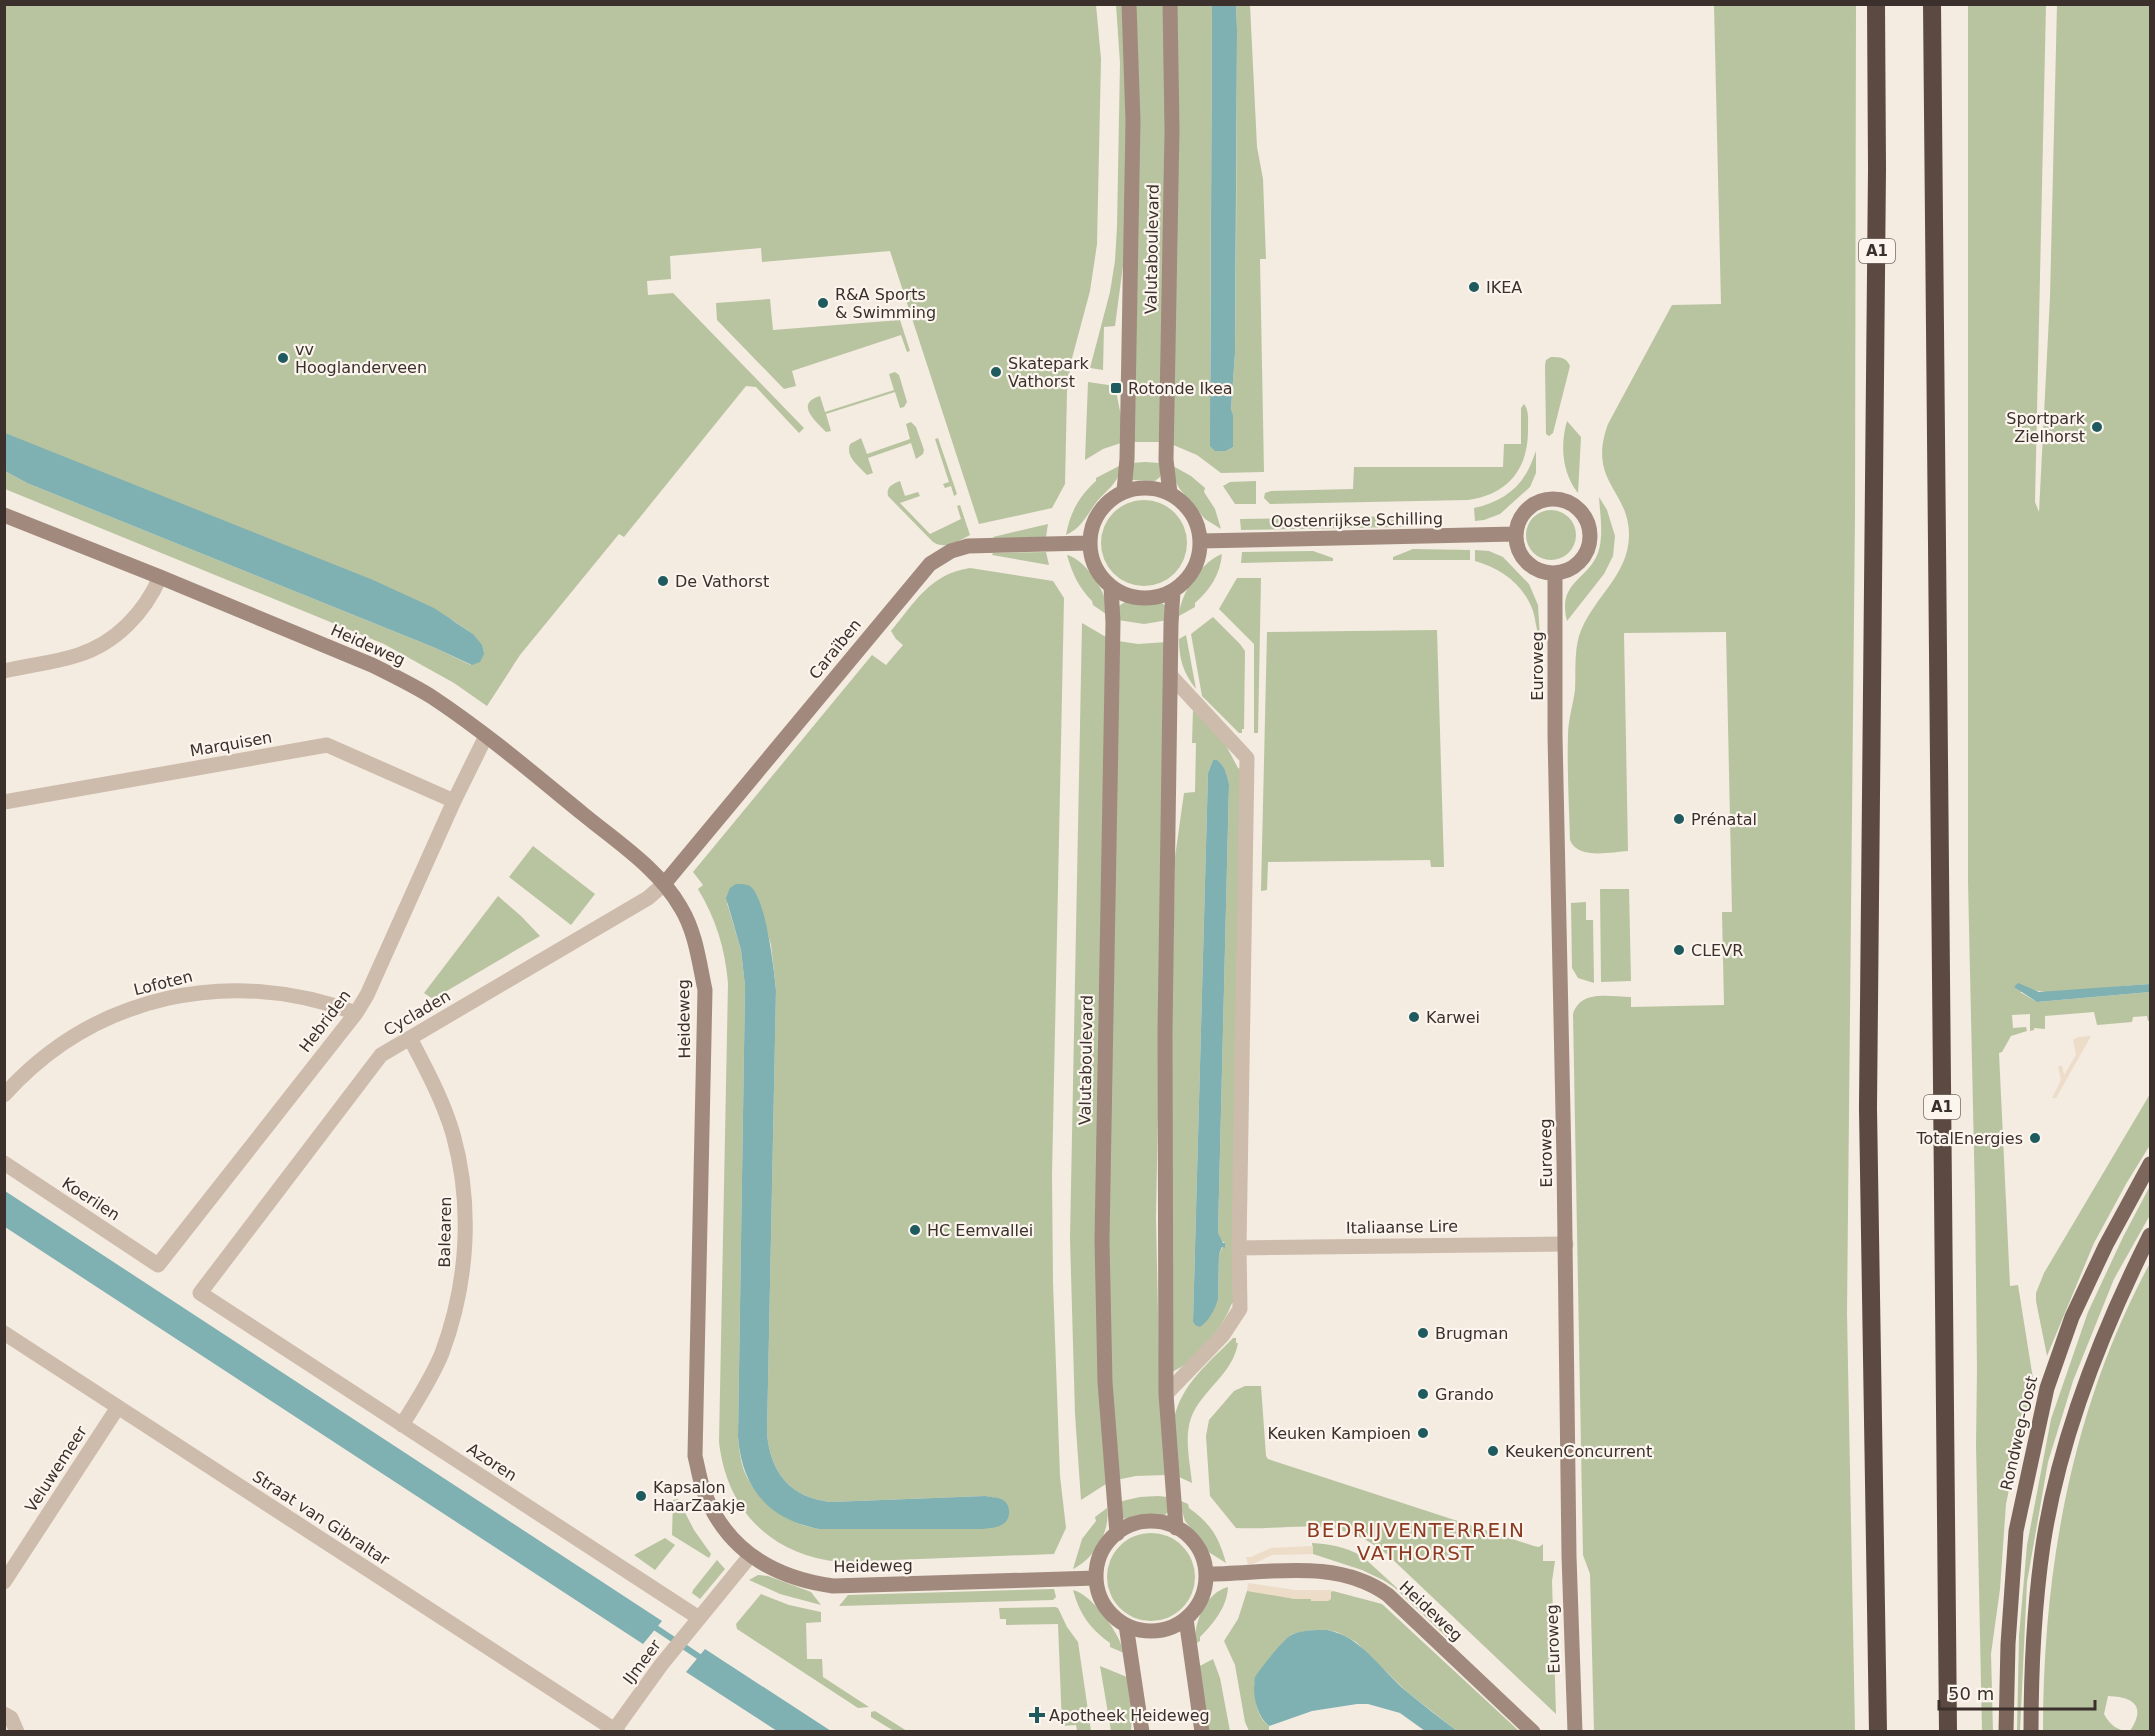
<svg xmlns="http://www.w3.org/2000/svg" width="2155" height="1736" font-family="'DejaVu Sans',sans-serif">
	<rect width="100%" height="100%" fill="#f4ebe1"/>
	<path fill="#b8c4a0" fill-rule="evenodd" d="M4,5H1096L1101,59L1097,244L1090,291L1071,362L1067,392L1065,484L1052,508L979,524L890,251L762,262L761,248L670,256L671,279L647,281L648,295L673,293L804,428L799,433L756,387L746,386L624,537L619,534L520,655L487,706L454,683L384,644L5,489V471L27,483L433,647L471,665L473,634L454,621L5,454Z
		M1116,5H1123L1128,110L1124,258L1115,326L1104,327L1103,370L1090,368L1110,292L1115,261L1117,227L1120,63Z
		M1135,5H1163L1166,41L1161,442H1132Z
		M1175,5H1212L1210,385L1215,451H1226L1233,447V416L1231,409L1235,353L1236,252L1237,30L1236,5H1250L1257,147L1263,179L1266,259H1260L1264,472L1221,473L1197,455L1171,444Z
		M1714,5H1856L1855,515L1847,1313L1855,1731H1594L1590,1574L1583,1555L1573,1014C1581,989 1609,997 1631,997V1007L1724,1005L1722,912H1732L1726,632L1624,633L1628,851C1610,852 1578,860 1570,840C1569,805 1567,770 1568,735C1568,720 1573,705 1575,690C1576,672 1574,654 1579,636C1591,599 1629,576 1629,535C1629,489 1587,482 1608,424L1672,305L1721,304Z
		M1968,5H2046L2035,502L2039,512L2050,297L2057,5H2150V984C2119,986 2088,990 2056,992C2043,993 2032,988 2020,992L2037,1002L2150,992V1021H2148L2147,1016L2133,1017L2132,1022L2097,1025L2094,1012L2045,1016V1029L2034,1028V1030L2030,1031V1014L2012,1015L2013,1028L2026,1027L2027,1031L2011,1036L2002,1052L1999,1053L2010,1286L2018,1285L2034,1385L2021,1432L2006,1504L2000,1589L1991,1654L1993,1732L1982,1731L1976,1445L1977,1369L1975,1197L1968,882Z
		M770,299L773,330L900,320L910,351L907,352L901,335L792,371L796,386L784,389L717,320L716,303Z
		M1551,357C1560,357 1566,357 1570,366L1553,433L1549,436L1546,434L1545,365L1546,360Z
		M895,372L899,375L907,402L904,407L900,408L895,392L826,414L831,431L826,432C816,421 794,404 820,396L825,412L894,390L889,374Z
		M1088,382L1115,386L1122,421L1121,443L1103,449L1085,460Z
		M1524,404C1529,410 1528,419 1528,427C1529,468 1509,494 1468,500L1270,504L1264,498L1265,493L1271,491L1353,489L1354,467H1503L1504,444H1521V408Z
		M1567,421L1581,437L1578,493C1562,473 1560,445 1567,421Z
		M911,422L916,427L924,450L923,454L916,459L911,443L868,458L873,473L867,475C859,466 845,457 850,444L861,438L867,454L910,439L906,424Z
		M938,438L957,494L954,496L951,486L945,488L943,484L949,482L935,439Z
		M1536,451V473L1530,487L1500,514L1484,520L1475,521L1474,508C1497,503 1516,492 1527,472C1531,465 1534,456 1536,451Z
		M1145,462L1160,463V477L1155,481L1132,480L1131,463Z
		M1121,465C1119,484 1106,490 1095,504C1086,517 1081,528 1066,535C1070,513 1079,496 1096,481V478Z
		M1173,466L1191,476L1205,488L1204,492L1215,509L1221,529L1205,519L1179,488L1175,480Z
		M900,481L905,496L918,492L920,496L900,503L930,534L961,519L957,506L960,505L970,535C958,541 946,550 933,542L888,496C886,487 892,484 900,481Z
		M1256,481V504H1235L1223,486L1230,482Z
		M1599,497L1607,510L1615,536L1613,556L1604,574L1567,621C1557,582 1587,581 1598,553C1604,535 1600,515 1599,497Z
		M1101 543a43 43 0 1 1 86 0a43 43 0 1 1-86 0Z
		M1526 535a25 25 0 1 1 50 0a25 25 0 1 1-50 0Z
		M1405,516L1413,517L1424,523L1400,527L1241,530L1240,519Z
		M1048,524L1046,537L995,539L993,537Z
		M1413,549L1470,550V560H1393V557Z
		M1475,550L1489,551L1503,557L1529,584L1538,605L1540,638C1536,631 1536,620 1533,611C1524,585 1501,568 1475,561Z
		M1313,551L1333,558V561L1241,563L1242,552Z
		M1046,552L1049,565L992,555L993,553Z
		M1222,554C1220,575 1210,590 1195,603V607L1179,616C1180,594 1201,562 1222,554Z
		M1067,555C1082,558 1101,584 1105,599C1106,604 1106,610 1106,614L1093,605L1092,601C1079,588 1072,573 1067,555Z
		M970,568L1053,581L1064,598L1052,1175L1053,1283L1060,1476L1066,1528L1054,1554L840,1562C771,1555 727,1511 719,1442L728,983C725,948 716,919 698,889L703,885L693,872L872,655L886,665L903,645L896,639L891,631C915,602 930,574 970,568ZM727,903L761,909L771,945L776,989L767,1433C770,1473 791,1498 831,1502L985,1496C997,1498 1007,1499 1009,1512L819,1529C798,1525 789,1521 773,1507C746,1483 741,1472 738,1437L745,986L741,950Z
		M1237,578H1261L1258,733H1254V644L1219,609Z
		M1125,602L1145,605L1161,603L1165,605L1168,620L1144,624L1118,620L1119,606Z
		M1213,617L1240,644L1245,651L1244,729H1242V733H1239L1202,696L1191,634Z
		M1082,623L1106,637V1484L1081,1500L1075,1414L1070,1238Z
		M1437,630L1444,867H1431L1430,860L1268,862L1267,890L1261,891L1267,632Z
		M1186,635L1196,689C1183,673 1179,658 1179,639Z
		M1118,641L1138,644L1167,642L1156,1218L1159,1358L1166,1475L1136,1476L1116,1480L1113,1426L1107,1240Z
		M1193,710L1222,738L1238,768L1241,769L1234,1303H1232C1222,1329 1198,1360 1172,1372L1168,1220L1175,857L1184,793L1195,792L1196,743H1192ZM1213,760L1226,772L1229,784L1218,1233L1220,1240L1225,1243L1219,1254L1218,1299L1195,1325L1193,1322L1208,773Z
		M533,846L595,894L571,925L509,877Z
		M1600,889H1629L1631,981L1601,982Z
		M498,896L521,916L540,936L433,999L424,993Z
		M1586,902V920H1593L1594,983L1578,978L1572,968L1571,903Z
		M2150,1094V1145L2126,1184L2094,1243L2047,1356L2036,1301V1293L2044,1273Z
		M2150,1186V1215L2114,1279L2073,1381L2048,1462L2027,1582L2020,1731H2017L2019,1636L2027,1545L2051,1419L2088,1312L2123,1237Z
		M2150,1263V1731H2130C2146,1707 2135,1697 2108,1696L2104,1714C2109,1723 2114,1728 2124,1731H2043C2043,1569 2072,1407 2150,1263Z
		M1233,1338H1236V1343H1238C1232,1376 1202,1389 1191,1418C1184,1438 1190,1462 1192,1483L1177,1476L1174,1419C1181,1384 1210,1362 1233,1338Z
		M1245,1386H1261L1266,1456L1268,1459L1534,1546L1539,1547L1543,1544V1561H1555L1552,1581L1556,1714L1390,1557C1339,1512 1295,1531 1236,1528L1210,1496L1206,1436L1209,1420L1234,1391Z
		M1158,1496L1168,1497V1512L1165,1515H1143L1126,1519L1122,1518L1118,1502L1140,1497Z
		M678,1499L694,1530L711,1554L709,1558L672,1535L673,1500Z
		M1179,1500L1188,1504L1189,1508C1211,1524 1219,1537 1226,1563L1210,1553L1185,1521Z
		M1107,1508C1111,1531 1094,1559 1073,1569L1082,1539L1096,1521L1095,1517Z
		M1107 1577a44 44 0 1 1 88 0a44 44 0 1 1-88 0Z
		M665,1538L675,1545L655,1570L634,1555Z
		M1312,1543C1331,1544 1345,1547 1362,1556L1455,1641L1453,1643L1394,1587L1383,1580L1362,1570L1313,1554Z
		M717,1560L725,1569L700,1599L692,1593L693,1590Z
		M758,1575L768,1576L811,1592L821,1605L780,1594L749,1580Z
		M1228,1587C1227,1607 1214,1623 1200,1637V1641L1195,1644C1194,1623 1205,1593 1228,1587Z
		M1054,1589L1056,1597L1053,1600L839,1606L848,1595Z
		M1073,1590C1093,1595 1120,1634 1124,1653L1110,1647V1643C1090,1629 1079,1613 1073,1590Z
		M1254,1590L1295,1599H1312V1601H1328L1331,1592L1333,1591L1382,1604L1519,1731H1457L1406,1691L1356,1642L1337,1632L1327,1630L1306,1631L1292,1634L1281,1645L1254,1683C1256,1700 1255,1715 1269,1726V1731H1249L1245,1722L1235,1665L1224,1641L1238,1619L1247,1591Z
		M761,1594L789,1605L821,1612V1622L806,1623L807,1659H822L823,1677L869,1707L858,1708L737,1629L736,1624Z
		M1055,1607L1058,1608L1067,1627L1078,1642L1091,1731H1077L1076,1725L1062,1726L1058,1624L1006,1625V1619H1000L999,1608Z
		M1213,1659L1220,1678L1230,1731H1209L1198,1667Z
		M1100,1666L1127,1677L1132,1716L1131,1731H1111Z
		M875,1711L907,1731H894L871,1717V1712Z"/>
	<path fill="#ecdcc8" d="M2091,1036L2056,1098H2052L2061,1080L2058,1066H2062L2064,1075L2076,1055L2073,1040L2078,1037Z
		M1313,1546V1554L1272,1555L1253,1564H1248L1246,1557H1251L1271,1548Z
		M1248,1583L1295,1590H1333L1331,1592V1599L1328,1601H1311V1599H1295L1247,1591Z"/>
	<path fill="#7fb0b2" d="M1212,5H1236L1237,30L1235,353L1231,409L1233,415V447L1226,451H1215L1210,446Z
		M5,433L373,580L434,608L473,634L482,645L484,654L480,662L472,665L433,647L27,483L5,471Z
		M1213,760H1217C1225,767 1227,774 1229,784L1218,1233L1223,1243H1225V1248L1222,1247L1219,1254L1218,1299C1215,1309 1209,1321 1200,1327L1195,1325L1193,1322L1208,773Z
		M736,884C741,884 746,884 750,886C766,898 774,969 776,990L767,1433C770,1473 791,1498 831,1502L985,1496C990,1497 996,1497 1001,1499C1011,1503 1012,1518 1003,1524C998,1528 989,1528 983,1529H819C768,1519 742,1488 738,1437L745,986L741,950L726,898L730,888Z
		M2018,983L2039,992L2150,984V992L2037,1002L2014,987Z
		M5,1191L662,1621L643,1644L5,1227Z
		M1327,1630C1361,1636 1381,1670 1406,1691C1423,1705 1440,1718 1457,1731H1425L1400,1713L1368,1704H1357L1312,1711L1269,1726C1256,1715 1252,1694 1255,1677C1261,1668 1284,1638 1293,1634C1303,1630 1316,1630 1327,1630Z
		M705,1649L831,1731H777L686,1672Z"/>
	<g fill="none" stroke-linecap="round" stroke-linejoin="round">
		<path stroke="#7fb0b2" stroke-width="6" d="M650,1624L704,1660"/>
		<path stroke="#cdbbac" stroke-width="15" d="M4,671C29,665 54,663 78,655C116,643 145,612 160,577
			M4,802L327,745L454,801
			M664,884L648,898L381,1055L200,1293L699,1618
			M4,1095C95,994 230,966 356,1013
			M4,1163L158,1265L356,1013L367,995L454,801L486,736
			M1239,1248L1566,1244
			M4,1333L618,1732
			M1166,1394L1223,1335L1240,1309L1239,1248L1247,758L1171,676
			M402,1425C416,1402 432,1378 442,1353C468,1283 473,1206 453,1134C443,1100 426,1069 410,1038
			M4,1582L118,1407
			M4,1714L11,1718L17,1732
			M615,1729L661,1665L750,1556"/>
		<path stroke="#a18a7d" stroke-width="15" d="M1170,4L1172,129L1166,460L1170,493
			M1090 543a55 55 0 1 1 110 0a55 55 0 1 1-110 0Z
			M1124,491L1127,459L1133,121L1129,4
			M1516 536a37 37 0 1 1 74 0a37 37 0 1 1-74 0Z
			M4,515L160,577L372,665C392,675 413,685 432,697C485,732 534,774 583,814C617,842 659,869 681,908C696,933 699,962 705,990L695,1456C698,1468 700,1481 704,1492C727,1551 774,1578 833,1586L1096,1578
			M1200,541L1515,534
			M1555,573V735L1564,1161L1569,1556L1575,1732
			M1111,587L1113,622L1102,1240L1105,1382L1117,1534
			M1173,591L1171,624L1165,1031L1166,1394L1176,1528
			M664,884L930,564L951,551L968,546L1089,543
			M1096 1576a55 55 0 1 1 110 0a55 55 0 1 1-110 0Z
			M1206,1574C1266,1574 1336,1557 1388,1595L1533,1732
			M1186,1619L1202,1732
			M1126,1625L1142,1732"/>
		<path stroke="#7d675c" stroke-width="15" d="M2006,1732L2008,1644L2016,1531L2047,1388L2072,1317L2106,1245L2150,1164
			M2031,1732C2031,1669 2034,1607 2043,1545C2059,1438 2102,1331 2150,1235"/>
		<path stroke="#5c4a42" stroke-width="18" d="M1876,4L1877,169L1868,1108L1878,1732
			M1932,4L1948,1732"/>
	</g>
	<g fill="#1f5a5e" stroke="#fbf5ee" stroke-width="2">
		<circle cx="1474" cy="287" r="6"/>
		<circle cx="823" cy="303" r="6"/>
		<circle cx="283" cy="358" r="6"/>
		<circle cx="996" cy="372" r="6"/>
		<rect x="1110" y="382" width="12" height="12" rx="3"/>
		<circle cx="2097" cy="427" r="6"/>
		<circle cx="663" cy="581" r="6"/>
		<circle cx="1679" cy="819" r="6"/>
		<circle cx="1679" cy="950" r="6"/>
		<circle cx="1414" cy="1017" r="6"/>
		<circle cx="2035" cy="1138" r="6"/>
		<circle cx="915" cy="1230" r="6"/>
		<circle cx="1423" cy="1333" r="6"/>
		<circle cx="1423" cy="1394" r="6"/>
		<circle cx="1423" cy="1433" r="6"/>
		<circle cx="1493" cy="1451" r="6"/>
		<circle cx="641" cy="1496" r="6"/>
		<path d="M1034 1706h6v6h6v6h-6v6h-6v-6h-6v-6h6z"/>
	</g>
	<g text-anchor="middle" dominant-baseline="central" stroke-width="4.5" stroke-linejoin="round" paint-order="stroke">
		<g fill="#fbf5ee" stroke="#756b66" stroke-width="1.5">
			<rect x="1859" y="239" width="36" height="24" rx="4.5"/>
			<rect x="1924" y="1095" width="36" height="24" rx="4.5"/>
		</g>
		<g font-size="15" font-weight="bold" fill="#3b302b">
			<text x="1877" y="251">A1</text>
			<text x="1942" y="1107">A1</text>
		</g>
		<g font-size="16" fill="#3b302b" stroke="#fbf5ee">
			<text transform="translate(1152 249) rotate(-89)">Valutaboulevard</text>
			<text transform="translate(1357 520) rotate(-1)">Oostenrijkse Schilling</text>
			<text transform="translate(368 645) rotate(24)">Heideweg</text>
			<text transform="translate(835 649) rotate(-51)">Caraïben</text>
			<text transform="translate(1537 666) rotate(-90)">Euroweg</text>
			<text transform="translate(231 744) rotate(-10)">Marquisen</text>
			<text transform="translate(163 983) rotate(-14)">Lofoten</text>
			<text transform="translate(417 1013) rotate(-30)">Cycladen</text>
			<text transform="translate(684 1019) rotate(-91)">Heideweg</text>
			<text transform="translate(325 1021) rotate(-53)">Hebriden</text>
			<text transform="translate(1086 1060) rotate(-89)">Valutaboulevard</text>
			<text transform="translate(1546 1153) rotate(-91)">Euroweg</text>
			<text transform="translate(91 1199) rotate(33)">Koerilen</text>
			<text transform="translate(1402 1227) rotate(-1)">Italiaanse Lire</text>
			<text transform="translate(445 1232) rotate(-89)">Balearen</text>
			<text transform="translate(2019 1433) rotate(-77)">Rondweg-Oost</text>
			<text transform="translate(492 1462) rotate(33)">Azoren</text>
			<text transform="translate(56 1469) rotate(-57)">Veluwemeer</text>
			<text transform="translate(321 1518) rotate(33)">Straat van Gibraltar</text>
			<text transform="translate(873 1566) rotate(-1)">Heideweg</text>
			<text transform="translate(1431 1611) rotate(43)">Heideweg</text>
			<text transform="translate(1553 1639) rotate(-92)">Euroweg</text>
			<text transform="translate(642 1662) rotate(-53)">IJmeer</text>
		</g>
		<g font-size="16" fill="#3b302b" stroke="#fbf5ee" text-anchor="start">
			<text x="1486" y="287">IKEA</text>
			<text x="835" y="294">R&amp;A Sports<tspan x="835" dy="18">&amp; Swimming</tspan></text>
			<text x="295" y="349">vv<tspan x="295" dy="18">Hooglanderveen</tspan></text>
			<text x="1008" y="363">Skatepark<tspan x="1008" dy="18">Vathorst</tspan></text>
			<text x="1128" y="388">Rotonde Ikea</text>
			<text x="2085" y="418" text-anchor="end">Sportpark<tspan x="2085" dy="18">Zielhorst</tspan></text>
			<text x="675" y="581">De Vathorst</text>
			<text x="1691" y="819">Prénatal</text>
			<text x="1691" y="950">CLEVR</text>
			<text x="1426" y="1017">Karwei</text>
			<text x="2023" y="1138" text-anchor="end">TotalEnergies</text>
			<text x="927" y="1230">HC Eemvallei</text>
			<text x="1435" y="1333">Brugman</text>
			<text x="1435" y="1394">Grando</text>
			<text x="1411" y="1433" text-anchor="end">Keuken Kampioen</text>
			<text x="1505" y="1451">KeukenConcurrent</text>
			<text x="653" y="1487">Kapsalon<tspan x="653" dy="18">HaarZaakje</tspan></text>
			<text x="1049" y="1715">Apotheek Heideweg</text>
		</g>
		<g font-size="20" letter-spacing="1.5" fill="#8c3b22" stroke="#fbf5ee">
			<text x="1416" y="1530">BEDRIJVENTERREIN<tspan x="1416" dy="23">VATHORST</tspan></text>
		</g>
	</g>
	<rect width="2155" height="1736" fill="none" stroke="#3b302b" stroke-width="12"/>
	<path d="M1939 1700v9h156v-9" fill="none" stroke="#3b302b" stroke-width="3"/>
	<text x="1948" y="1700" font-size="18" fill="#3b302b" stroke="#fbf5ee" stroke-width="4.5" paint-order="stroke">50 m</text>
</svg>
